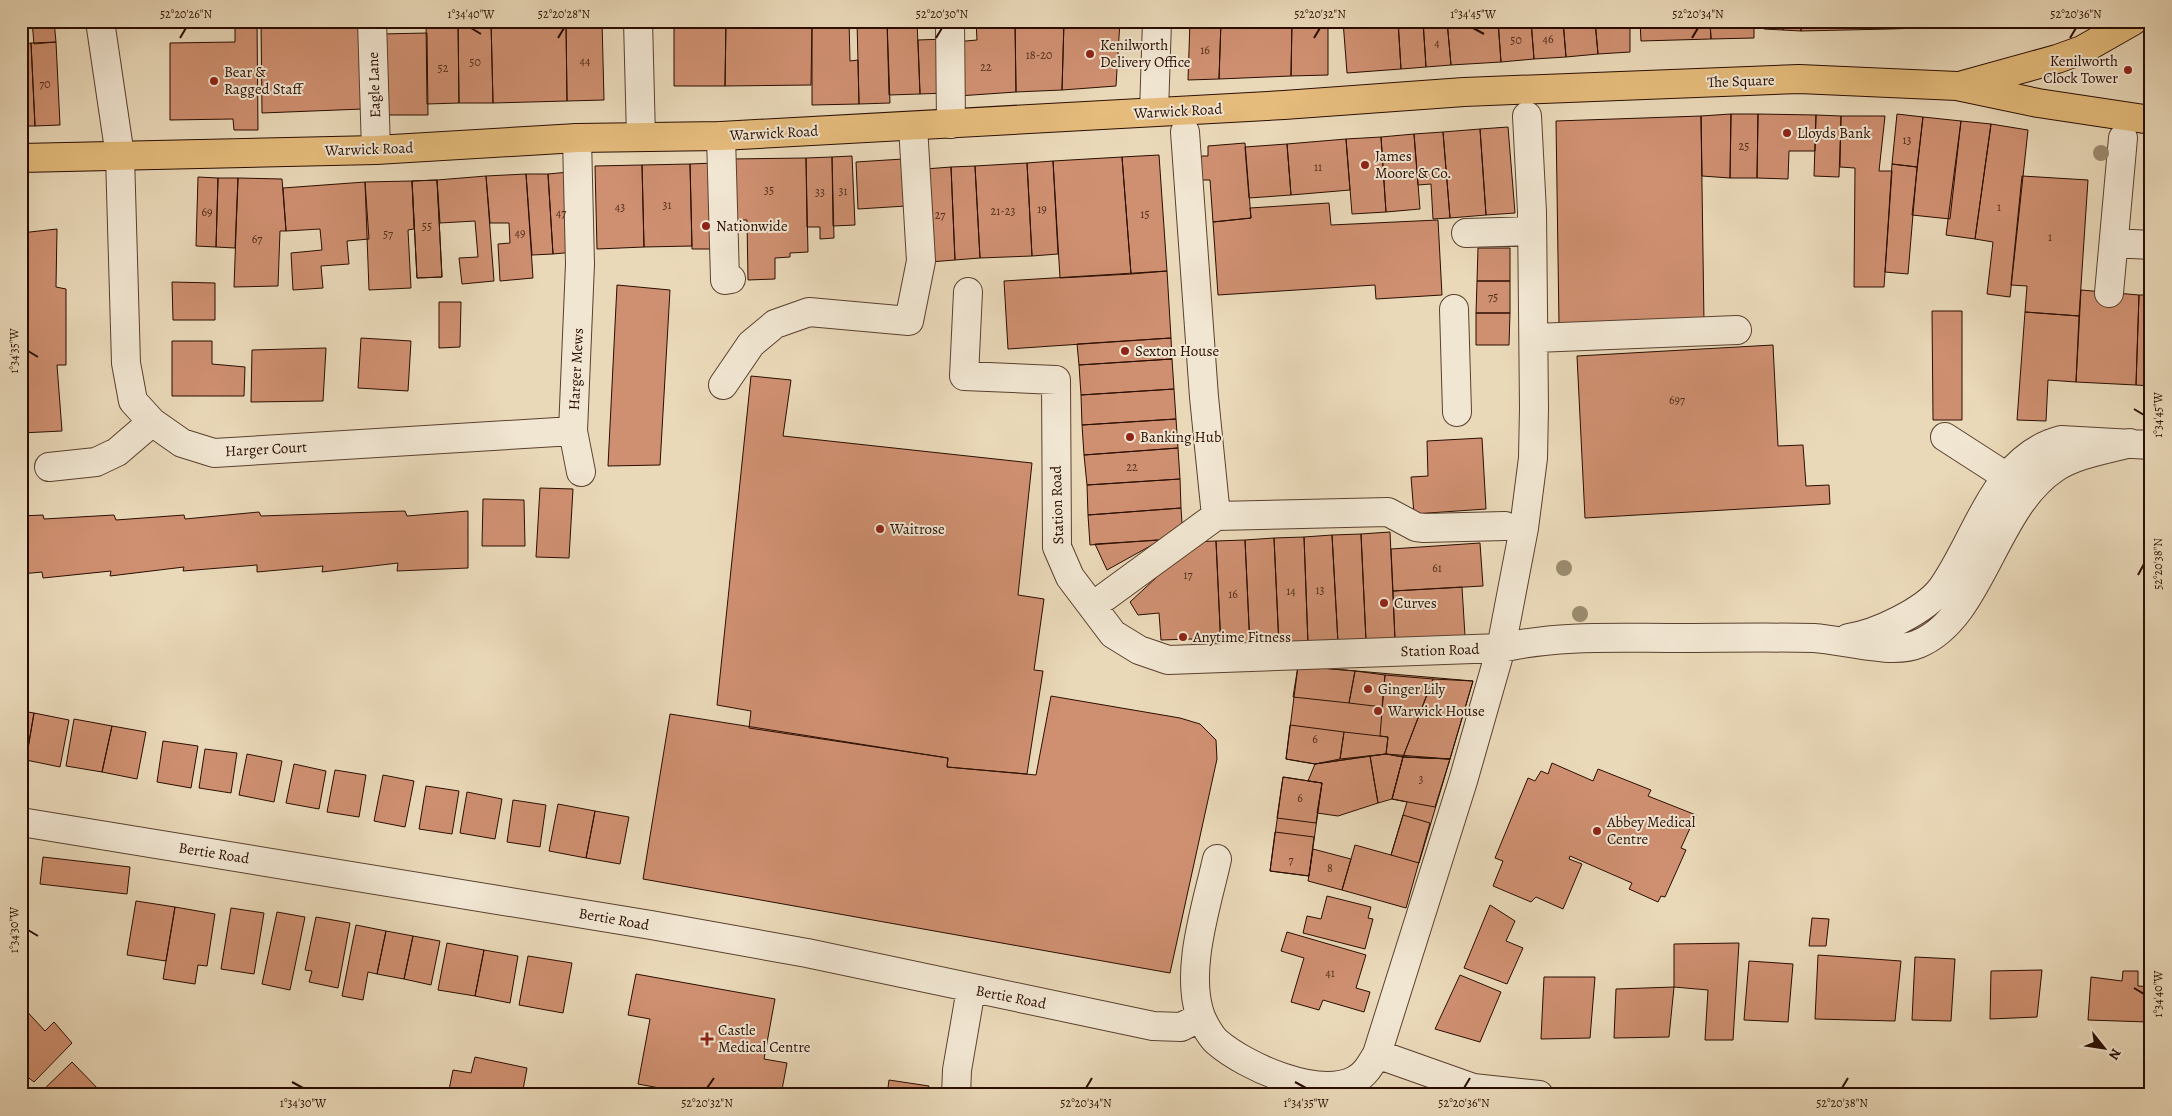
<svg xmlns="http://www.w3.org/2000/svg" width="2172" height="1116" font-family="Alegreya,serif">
	<rect width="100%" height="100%" fill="#ead9b9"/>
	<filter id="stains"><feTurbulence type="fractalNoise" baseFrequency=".004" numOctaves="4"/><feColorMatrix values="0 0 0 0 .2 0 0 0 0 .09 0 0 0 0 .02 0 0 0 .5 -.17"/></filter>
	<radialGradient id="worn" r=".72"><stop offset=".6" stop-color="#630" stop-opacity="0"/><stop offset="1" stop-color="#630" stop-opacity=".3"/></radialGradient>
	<path fill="#cf9071" stroke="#2a0d00" d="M32,21H54L56,42L34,44Z
		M235,21H257L258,130H234L233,119L170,120V43L235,42Z
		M261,21H359L363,109L262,113Z
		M426,21H458L459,103L427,104Z
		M458,21H491L493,103H459Z
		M491,21H566L567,101L493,103Z
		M566,21H602L604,100L567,101Z
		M674,21H726L725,86H674Z
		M726,21H812L811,85L725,86Z
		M812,21H849L850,61L858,60L859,104L812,105Z
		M857,21H887L890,103L859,104Z
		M887,21H917L920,94L889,95Z
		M976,21H1015L1016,92L958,96L954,42L977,40Z
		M1015,21H1064L1062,90L1016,92Z
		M1064,21H1120L1116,86L1062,90Z
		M1190,21H1221L1219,79L1188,80Z
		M1221,21H1292L1291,76L1219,79Z
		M1292,21H1328V75L1291,76Z
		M1343,21H1398L1401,69L1347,73Z
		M1398,21H1423L1426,67L1401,69Z
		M1423,21H1447L1451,65L1426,67Z
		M1447,21H1498L1501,62L1451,65Z
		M1498,21H1531L1534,59L1501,62Z
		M1531,21H1563L1566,57L1534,59Z
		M1563,21H1595L1598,54L1566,57Z
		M1595,21H1630V52L1598,54Z
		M1640,21H1710L1711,39L1641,41Z
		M1710,21H1754V38L1711,39Z
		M1764,21H1783V30L1764,29Z
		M1783,21H1801V31L1783,30Z
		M1801,21H1892L1891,29L1801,31Z
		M1892,21H1921V28L1891,29Z
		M1921,21H1939V27L1921,28Z
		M1939,21H1957V25L1939,27Z
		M1957,21H1982V24L1957,25Z
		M1982,21H2029V24H1982Z
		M427,33L428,115H382L381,34Z
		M945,39L946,93L920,94L918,40Z
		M56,42L60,125L35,126L31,43Z
		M31,43L35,126H21V45Z
		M1731,114H1758L1757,178H1730Z
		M1731,114L1730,178L1702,176L1701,116Z
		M1758,114L1816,115L1815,151H1789L1788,179L1757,178Z
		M1897,114L1923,117L1917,167L1892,164Z
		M1816,115L1841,116L1839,177L1814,176Z
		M1701,116L1704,323L1559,325L1556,121Z
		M1841,116H1885L1879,171H1892L1884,287H1854L1855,168L1840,167Z
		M1923,117L1961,121L1950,219L1912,215Z
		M1961,121L1991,124L1975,239L1946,235Z
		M1991,124L2028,130L2010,297L1987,294L1993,242L1975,239Z
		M1508,127L1515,213L1486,215L1480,129Z
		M1480,129L1486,215L1450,218L1443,132Z
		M1443,132L1450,218L1433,219L1431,184L1418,185L1414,134Z
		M1414,134L1420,209L1386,212L1381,137Z
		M1381,137L1386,212L1352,214L1346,139Z
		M1346,139L1350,190L1291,195L1287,144Z
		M1245,143L1251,218L1213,222L1210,180H1203L1197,176V161L1202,156H1208V146Z
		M1287,144L1291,195L1249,198L1245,147Z
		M1159,155L1167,271L1131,274L1122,157Z
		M852,156L855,225L833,226L832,157Z
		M832,157L834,238L820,239V227H807L806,158Z
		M1122,157L1131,274L1060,278L1053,161Z
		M806,158L808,252L790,253V257L775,258V279L748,280L747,220H733L731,159Z
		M903,159L906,206L858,209L856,162Z
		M1053,161L1058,254L1032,256L1027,163Z
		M715,163L720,249H692L690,164Z
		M1027,163L1032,256L980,258L975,166Z
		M690,164L692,246L644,247L642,165Z
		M1892,164L1917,167L1908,274L1885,272Z
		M642,165L644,247L597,249L595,166Z
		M975,166L980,258L955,260L951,167Z
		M951,167L955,260L930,262L925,169Z
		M569,172L574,252L553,254L548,174Z
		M526,174H548L553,254L532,255Z
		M526,174L533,278L500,281L498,244L510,243L509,223H490L486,176Z
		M486,176L494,281L462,284L459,258L478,257L475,221L440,223L437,180Z
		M2022,176L2088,180L2079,316L2025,312L2027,286L2011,285Z
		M198,177L218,178L216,247L196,246Z
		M218,178H238L235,248L216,247Z
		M238,178L282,179L286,231H280L278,286L234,287Z
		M437,180L442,277L417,278L412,181Z
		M437,180L442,277L417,278L412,181Z
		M412,181L414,229L408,230L411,288L369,290L365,182Z
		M365,182L369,239L347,241L349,264L321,266L323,288L293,290L291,253L322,250L320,229L286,231L283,188Z
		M1329,203L1331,225L1438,220L1442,295L1376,299L1375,285L1218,295L1213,222L1251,218L1250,208Z
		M57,229L56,287L66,289V365H57L62,431L21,433V233Z
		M1478,248H1510V281H1477Z
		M1167,271L1171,338L1008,349L1004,281Z
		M1477,281H1510V313H1476Z
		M172,282L215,283V320H173Z
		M617,285L670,290L660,465L608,466Z
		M2081,290L2139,295L2136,385L2076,382Z
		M2139,295H2151V386L2136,385Z
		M439,302H461L460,347L439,348Z
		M1932,311H1962V420H1933Z
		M2025,312L2079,316L2076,382L2048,380L2046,421L2017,420Z
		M1476,313H1510L1509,345H1476Z
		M361,338L411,341L408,391L358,388Z
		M1171,338L1172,359L1079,365L1077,344Z
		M172,341H212V364L245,367L244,396H172Z
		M1773,345L1778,446L1803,445L1806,486L1829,485L1830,504L1585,518L1577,356Z
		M326,348L323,401L251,402L252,350Z
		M1172,359L1174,389L1081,395L1079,365Z
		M751,376L791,380L783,436L1032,463L1018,595L1044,599L1034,670L1043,671L1027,774L947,767L948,758L749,728L751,711L717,705Z
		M1174,389L1176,419L1082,425L1081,395Z
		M1176,419L1178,448L1084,455L1082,425Z
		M1482,438L1486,509L1414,514L1411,477L1428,476L1427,441Z
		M1178,448L1180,479L1087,485L1084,455Z
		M1180,479L1181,508L1088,515L1087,485Z
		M540,488L573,489L569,558L536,557Z
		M483,499L524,500L525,546H482Z
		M1181,508L1183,538L1090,545L1088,515Z
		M405,511L407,516L468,511V568L397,571L398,563L322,572L323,566L257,572V565L183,571L184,567L110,576L111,571L43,578L42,572L21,574V516L43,515L44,519L114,515L116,520L184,515L185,519L259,512L261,516Z
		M1390,532L1395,640L1366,641L1361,534Z
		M1361,534L1366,641L1338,643L1332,535Z
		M1332,535L1338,643L1308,644L1304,537Z
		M1304,537L1308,644L1279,646L1274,538Z
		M1274,538L1279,646L1250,647L1245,540Z
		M1161,540L1107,570L1095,544Z
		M1245,540L1250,647L1221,648L1216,541Z
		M1216,541L1221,648L1192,650V639L1161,640L1159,613L1138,615L1130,602L1187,549V542Z
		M1480,543L1483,586L1393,591L1391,549Z
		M1462,587L1465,636L1395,640L1393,591Z
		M1298,666L1355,671L1349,703L1293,697Z
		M1298,666L1473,681L1450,759L1386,754L1315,764L1286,759Z
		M1355,671L1385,675L1382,707L1349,703Z
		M1385,675L1433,679L1403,757L1386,754L1388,737L1380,736Z
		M1433,679L1473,681L1450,759L1403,757Z
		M1051,696L1180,718L1200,724L1216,740L1217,759L1170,973L643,879L670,714L948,758L947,767L1036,775Z
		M21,711L34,713L26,760H21Z
		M34,713L69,720L60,767L26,760Z
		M74,719L112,726L102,772L66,766Z
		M1290,725L1344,732L1340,759L1315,764L1286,759Z
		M112,726L146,732L137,779L102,772Z
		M1344,732L1388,737L1386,754L1340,759Z
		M163,741L198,746L191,788L157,782Z
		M205,749L237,753L231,793L199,788Z
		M247,754L282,761L274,802L239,795Z
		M1386,754L1403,757L1392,799L1378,803L1370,756Z
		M1370,756L1378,803L1338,816L1317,813L1322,783L1308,781L1315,764Z
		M1403,757L1450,759L1435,807L1392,799Z
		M1403,757L1450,759L1419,863L1391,855L1407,802L1392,799Z
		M1552,763L1593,781L1598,769L1651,790L1648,796L1696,815L1681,848L1686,850L1665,897L1661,896L1658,902L1629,889L1632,883L1570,856L1569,859L1582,864L1563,909L1536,897L1531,902L1493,886L1503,861L1495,858L1528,778L1535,781L1541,771L1548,774Z
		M294,764L326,771L319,809L286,803Z
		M335,770L366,775L359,817L327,812Z
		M383,775L414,781L405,827L374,821Z
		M1283,777L1322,783L1316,823L1277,818Z
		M1283,777L1322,783L1309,876L1270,871Z
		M426,786L459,791L452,834L419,829Z
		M467,792L502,799L495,839L460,833Z
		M513,800L546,805L540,847L507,842Z
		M558,804L595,811L586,858L549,851Z
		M595,811L629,817L620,864L586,858Z
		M1403,815L1430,823L1406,908L1342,890L1355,845L1391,855Z
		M1275,832L1314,837L1309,876L1270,871Z
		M1313,849L1351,859L1342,890L1308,881Z
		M43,857L130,867L127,894L40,884Z
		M1327,896L1371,907L1368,918L1373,919L1365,949L1303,933L1307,916L1321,919Z
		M136,901L175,907L166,961L127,955Z
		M1490,905L1515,921L1506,941L1523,948L1507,984L1464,968Z
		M175,907L215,914L207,966L198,965L195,984L163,979Z
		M231,908L264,913L254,974L221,969Z
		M277,912L305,917L290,990L262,984Z
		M316,917L350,923L338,988L309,982L312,971L305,970Z
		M1812,918L1829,919L1826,946H1809Z
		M356,925L386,931L377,974L368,972L363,1000L342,996Z
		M386,931L413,936L404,979L377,974Z
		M1287,932L1366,955L1356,988L1370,992L1364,1012L1323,1000L1319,1010L1291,1002L1304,958L1281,951Z
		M413,936L440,941L431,985L404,979Z
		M447,943L484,950L475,996L438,990Z
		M1739,943L1733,1040H1705L1708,990L1674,987V944Z
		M484,950L518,956L510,1003L475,996Z
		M1818,955L1901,961L1895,1021L1815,1019Z
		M528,956L572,963L563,1013L519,1005Z
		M1915,957L1955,959L1951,1021L1912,1020Z
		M1749,961L1793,964L1788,1022L1744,1020Z
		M2042,970L2037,1017L1990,1019L1991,971Z
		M2123,971H2138V986L2151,987L2148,1022L2088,1020L2091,977L2122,981Z
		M636,974L775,999L764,1059L787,1063L781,1095H697L638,1084L650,1019L628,1015Z
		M1460,975L1501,992L1480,1042L1435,1029Z
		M1544,977H1595L1590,1038L1541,1039Z
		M1674,987L1669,1037L1614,1038L1616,989Z
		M21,1005L45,1031L54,1022L72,1043L34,1082L21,1072Z
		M475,1057L527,1068L522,1095H448L453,1070L471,1073Z
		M72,1062L104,1095H38Z
		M889,1080L929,1086L928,1095H887Z"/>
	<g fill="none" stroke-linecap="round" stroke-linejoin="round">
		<g stroke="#5a402e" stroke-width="30">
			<path id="minor" d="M100,21L120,156L126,363L133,401L152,422L182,443L214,453L573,431
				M372,21L376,150
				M638,21L641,137
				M950,21L951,124
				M1154,112L1157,21
				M1185,132L1204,397L1216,516L1388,512L1416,527L1424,528L1505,526
				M721,136L725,280L731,279
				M577,138L580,264L573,431L581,472
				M1466,233L1532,231
				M2114,243L2151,245
				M968,292L964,376L1056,380L1057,547L1070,577L1113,634L1139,650L1168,660L1501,648C1557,635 1616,638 1674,638C1720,638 1767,637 1814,638C1843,640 1893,655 1918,644C1982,618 1993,509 2055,468C2076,454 2105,450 2130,443
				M2109,293L2123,138
				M1454,309L1457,412
				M1535,338L1737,330
				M723,385L751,344L775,324L809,312L909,321L921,261L913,126
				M1945,437L2021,486
				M49,467L96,462L117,452L152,422
				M1105,597L1216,516
				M1848,638C1876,634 1925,611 1942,588C1977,539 1995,457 2061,440L2151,445
				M21,822L651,925L807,953L1153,1026L1181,1027L1201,1017
				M1217,859C1207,905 1184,972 1201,1017C1204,1024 1211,1037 1217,1042C1246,1067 1318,1099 1355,1080C1366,1074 1371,1064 1377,1054L1463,781L1501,648L1524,528L1533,458L1534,408L1532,212L1527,116
				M1377,1054L1473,1088L1539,1095
				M956,1095L957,1070L971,989"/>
		</g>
		<g stroke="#2a0d00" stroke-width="30">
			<path id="major" d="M1963,85L2057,59L2082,50L2133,21
				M21,158L376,150L577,138L721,136L1284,105L1464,92L1799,79L1957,86L2038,103L2151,120"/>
		</g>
		<use href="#minor" stroke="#f1e6d2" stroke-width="28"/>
		<use href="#major" stroke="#e5bc7c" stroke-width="28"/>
	</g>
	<g fill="#9b8b6f">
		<circle cx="2101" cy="153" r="8"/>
		<circle cx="1564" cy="568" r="8"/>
		<circle cx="1580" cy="614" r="8"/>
	</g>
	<path fill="none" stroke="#2a0d00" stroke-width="2" d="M471,28L481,34M1473,28L1484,34M180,38L186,28M558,38L564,28M936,38L942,28M1314,38L1320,28M1692,38L1698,28M2070,38L2076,28M28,351L38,357M2134,409L2144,415M2138,575L2144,564M28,930L38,936M2134,988L2144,994M292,1082L303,1088M1295,1082L1306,1088M707,1088L714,1078M1086,1088L1092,1078M1464,1088L1470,1078M1842,1088L1848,1078"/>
	<g fill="#8f2418" stroke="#f1e6d2" stroke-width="2">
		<circle cx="1090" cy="54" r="5"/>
		<circle cx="2128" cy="70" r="5"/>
		<circle cx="214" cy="81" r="5"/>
		<circle cx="1787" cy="133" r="5"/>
		<circle cx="1365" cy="165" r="5"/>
		<circle cx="706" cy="226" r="5"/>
		<circle cx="1125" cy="351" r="5"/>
		<circle cx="1130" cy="437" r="5"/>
		<circle cx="880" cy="529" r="5"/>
		<circle cx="1384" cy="603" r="5"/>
		<circle cx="1183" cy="637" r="5"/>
		<circle cx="1368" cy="689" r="5"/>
		<circle cx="1378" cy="711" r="5"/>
		<circle cx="1597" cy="831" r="5"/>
		<path d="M704.5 1031.5h5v5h5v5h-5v5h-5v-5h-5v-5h5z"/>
	</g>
	<g text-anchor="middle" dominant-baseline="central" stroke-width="4" stroke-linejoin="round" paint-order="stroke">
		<g font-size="12" fill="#532e1c">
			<text x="1548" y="39">46</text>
			<text x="1516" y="40">50</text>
			<text x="1437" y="43">4</text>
			<text x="1205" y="50">16</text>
			<text x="1039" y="55">18-20</text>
			<text x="585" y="61">44</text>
			<text x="475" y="62">50</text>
			<text x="986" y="67">22</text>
			<text x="443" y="68">52</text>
			<text x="45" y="84">70</text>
			<text x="1907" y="140">13</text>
			<text x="1744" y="146">25</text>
			<text x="1318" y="167">11</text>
			<text x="769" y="190">35</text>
			<text x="843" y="191">31</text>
			<text x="820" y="192">33</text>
			<text x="667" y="205">31</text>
			<text x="620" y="207">43</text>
			<text x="1999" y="207">1</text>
			<text x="1042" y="209">19</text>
			<text x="1003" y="211">21-23</text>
			<text x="207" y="212">69</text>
			<text x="561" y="213">47</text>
			<text x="1145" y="214">15</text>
			<text x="940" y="215">27</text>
			<text x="427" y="226">55</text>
			<text x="520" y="233">49</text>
			<text x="388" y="234">57</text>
			<text x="2050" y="237">1</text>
			<text x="257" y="239">67</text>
			<text x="1493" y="297">75</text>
			<text x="1677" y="400">697</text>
			<text x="1132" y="467">22</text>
			<text x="1437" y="568">61</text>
			<text x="1188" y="575">17</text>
			<text x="1320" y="590">13</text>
			<text x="1291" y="591">14</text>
			<text x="1233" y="594">16</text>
			<text x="1315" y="739">6</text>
			<text x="1421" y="779">3</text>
			<text x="1300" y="798">6</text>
			<text x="1291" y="860">7</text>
			<text x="1330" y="868">8</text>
			<text x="1330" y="973">41</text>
		</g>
		<g font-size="15" fill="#2a0d00" stroke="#f1e6d2" text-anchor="start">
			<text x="1100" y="45">Kenilworth<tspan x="1100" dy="17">Delivery Office</tspan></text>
			<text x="2118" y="61" text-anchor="end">Kenilworth<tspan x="2118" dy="17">Clock Tower</tspan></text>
			<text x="224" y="72">Bear &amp;<tspan x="224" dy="17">Ragged Staff</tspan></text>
			<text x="1797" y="133">Lloyds Bank</text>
			<text x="1375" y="156">James<tspan x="1375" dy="17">Moore &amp; Co.</tspan></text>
			<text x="716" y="226">Nationwide</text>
			<text x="1135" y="351">Sexton House</text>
			<text x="1140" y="437">Banking Hub</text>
			<text x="890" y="529">Waitrose</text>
			<text x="1394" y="603">Curves</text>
			<text x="1193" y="637">Anytime Fitness</text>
			<text x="1378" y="689">Ginger Lily</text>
			<text x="1388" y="711">Warwick House</text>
			<text x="1607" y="822">Abbey Medical<tspan x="1607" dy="17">Centre</tspan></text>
			<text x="718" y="1030">Castle<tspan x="718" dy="17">Medical Centre</tspan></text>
		</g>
		<g font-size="15" fill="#2a0d00" stroke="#f1e6d2">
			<text transform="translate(1741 81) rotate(-2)">The Square</text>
			<text transform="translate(374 85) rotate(-92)">Eagle Lane</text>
			<text transform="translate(1178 111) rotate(-3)">Warwick Road</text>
			<text transform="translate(774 133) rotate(-3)">Warwick Road</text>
			<text transform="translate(369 149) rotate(-2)">Warwick Road</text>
			<text transform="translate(576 369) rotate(-87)">Harger Mews</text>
			<text transform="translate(266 449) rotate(-3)">Harger Court</text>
			<text transform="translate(1057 505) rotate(-92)">Station Road</text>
			<text transform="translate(1440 650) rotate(-2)">Station Road</text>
			<text transform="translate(214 853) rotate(9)">Bertie Road</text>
			<text transform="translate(614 919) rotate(10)">Bertie Road</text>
			<text transform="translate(1011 997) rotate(11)">Bertie Road</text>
		</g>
	</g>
	<rect width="2172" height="1116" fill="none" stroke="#ead9b9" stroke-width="55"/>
	<g transform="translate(2104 1048) rotate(120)" stroke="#f1e6d2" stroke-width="4" paint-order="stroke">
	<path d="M0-4L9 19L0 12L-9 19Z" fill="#2a0d00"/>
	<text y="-8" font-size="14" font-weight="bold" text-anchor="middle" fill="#2a0d00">N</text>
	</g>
	<rect x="28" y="28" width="2116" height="1060" fill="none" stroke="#2a0d00" stroke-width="2"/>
	<g font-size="12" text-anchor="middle" fill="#2a0d00">
		<text x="186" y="18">52°20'26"N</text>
		<text x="471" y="18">1°34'40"W</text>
		<text x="564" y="18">52°20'28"N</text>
		<text x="942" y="18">52°20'30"N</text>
		<text x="1320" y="18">52°20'32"N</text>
		<text x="1473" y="18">1°34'45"W</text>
		<text x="1698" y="18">52°20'34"N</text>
		<text x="2076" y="18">52°20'36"N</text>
		<text transform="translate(14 351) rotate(-90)" y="4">1°34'35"W</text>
		<text transform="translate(2158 415) rotate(-90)" y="4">1°34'45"W</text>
		<text transform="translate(2158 564) rotate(-90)" y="4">52°20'38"N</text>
		<text transform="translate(14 930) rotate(-90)" y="4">1°34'30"W</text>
		<text transform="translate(2158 994) rotate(-90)" y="4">1°34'40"W</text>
		<text x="303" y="1107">1°34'30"W</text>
		<text x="707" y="1107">52°20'32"N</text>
		<text x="1086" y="1107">52°20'34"N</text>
		<text x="1306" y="1107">1°34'35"W</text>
		<text x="1464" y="1107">52°20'36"N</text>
		<text x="1842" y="1107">52°20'38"N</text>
	</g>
	<rect width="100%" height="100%" filter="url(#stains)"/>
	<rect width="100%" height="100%" fill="url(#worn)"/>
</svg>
